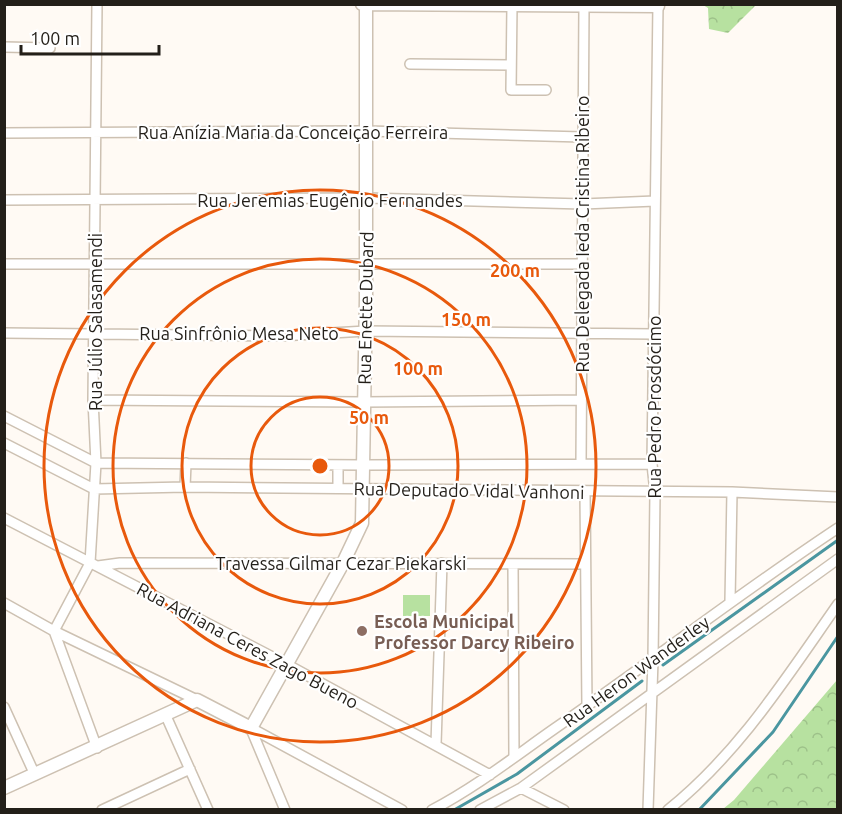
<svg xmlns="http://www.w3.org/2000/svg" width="842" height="814" font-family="Ubuntu,sans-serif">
	<defs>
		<pattern id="forest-crowns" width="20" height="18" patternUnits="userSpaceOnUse" patternTransform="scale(1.5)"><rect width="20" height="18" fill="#b7e1a0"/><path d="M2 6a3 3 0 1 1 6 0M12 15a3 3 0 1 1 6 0" fill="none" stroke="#9dc189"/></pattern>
	</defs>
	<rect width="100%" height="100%" fill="#fffaf4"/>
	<path fill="#b7e1a0" d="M403,595H430V616H403Z"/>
	<path fill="url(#forest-crowns)" d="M703,5H756L728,33L709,29L708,8Z
		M837,680V809H723L734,800Z"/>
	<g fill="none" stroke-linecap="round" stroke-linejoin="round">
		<path stroke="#4a96a0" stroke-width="3" d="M663,665L838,540
			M454,810L517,774L642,681
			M699,810L773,732L838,636"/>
		<g stroke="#cdc1b2" stroke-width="12">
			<path id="minor" d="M512,5L511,90H546
				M4,47L50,48
				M410,64L511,65
				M4,133L367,131L582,137
				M4,200L367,198L583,204L655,201
				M4,264H581
				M4,333L280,336L366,331L653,334
				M93,400L364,402L581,400
				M4,416L96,463L364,465L652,464
				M4,443L94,489L185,487L732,492L838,497
				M581,464L584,5
				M185,487L186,463
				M338,488V465
				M585,492L587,707
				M4,518L288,665L490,775
				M513,564L514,757
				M98,566L120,563L584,564
				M730,601L732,492
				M4,603L54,631L197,700
				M4,707L35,775
				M166,716L208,810
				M251,728L402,810
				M251,729L285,810
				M436,744L442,563
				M97,748L54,631L90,563L96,463L93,400L97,4
				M521,788L564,810
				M102,810L190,769
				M432,810C476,787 514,757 554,729C650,663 741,592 838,528
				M480,810L521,788L838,559
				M648,810L653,660L655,493L652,464L658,4
				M668,810C739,753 786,678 838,604"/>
		</g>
		<g stroke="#cdc1b2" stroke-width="15">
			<path id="tertiary" d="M362,4L658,6
				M4,788L197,700L251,728L343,563L362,523L366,299V4"/>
		</g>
		<use href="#minor" stroke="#fff" stroke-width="9"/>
		<use href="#tertiary" stroke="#fff" stroke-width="12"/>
	</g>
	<g fill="none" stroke="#e8590c" stroke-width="3">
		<circle cx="320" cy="466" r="69"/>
		<circle cx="320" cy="466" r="138"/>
		<circle cx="320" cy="466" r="207"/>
		<circle cx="320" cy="466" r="276"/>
	</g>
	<circle fill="#8d6e63" stroke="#fff" stroke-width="2" cx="362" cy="631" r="6"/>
	<g text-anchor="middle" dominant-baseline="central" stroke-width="4.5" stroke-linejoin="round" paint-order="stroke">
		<g font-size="18" fill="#231f19" stroke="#fff">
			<text x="293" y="132">Rua Anízia Maria da Conceição Ferreira</text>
			<text x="330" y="200">Rua Jeremias Eugênio Fernandes</text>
			<text transform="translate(582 234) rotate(-90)">Rua Delegada Ieda Cristina Ribeiro</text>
			<text transform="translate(365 308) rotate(-89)">Rua Enette Dubard</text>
			<text transform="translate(95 322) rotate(-90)">Rua Júlio Salasamendi</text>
			<text x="239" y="333">Rua Sinfrônio Mesa Neto</text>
			<text transform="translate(654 407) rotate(-90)">Rua Pedro Prosdócimo</text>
			<text transform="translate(469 490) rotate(1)">Rua Deputado Vidal Vanhoni</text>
			<text x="341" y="563">Travessa Gilmar Cezar Piekarski</text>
			<text transform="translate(248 645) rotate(28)">Rua Adriana Ceres Zago Bueno</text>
			<text transform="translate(636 671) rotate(-36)">Rua Heron Wanderley</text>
		</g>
		<g font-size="18" font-weight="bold" fill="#785e54" stroke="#fff" text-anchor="start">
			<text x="374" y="621">Escola Municipal<tspan x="374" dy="21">Professor Darcy Ribeiro</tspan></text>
		</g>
	</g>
	<circle cx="320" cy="466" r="9" fill="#e8590c" stroke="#fff" stroke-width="3"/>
	<g font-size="18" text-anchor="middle" font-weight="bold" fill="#e8590c" stroke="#fff" stroke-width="4.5" stroke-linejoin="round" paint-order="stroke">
		<text x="515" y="277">200 m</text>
		<text x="466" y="326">150 m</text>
		<text x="418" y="375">100 m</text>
		<text x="369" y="424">50 m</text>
	</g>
	<rect width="842" height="814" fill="none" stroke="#231f19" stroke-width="12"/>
	<path d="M21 45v9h138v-9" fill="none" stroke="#231f19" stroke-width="3"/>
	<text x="30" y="45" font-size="18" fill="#231f19" stroke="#ffffff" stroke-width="4.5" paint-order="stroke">100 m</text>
</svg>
